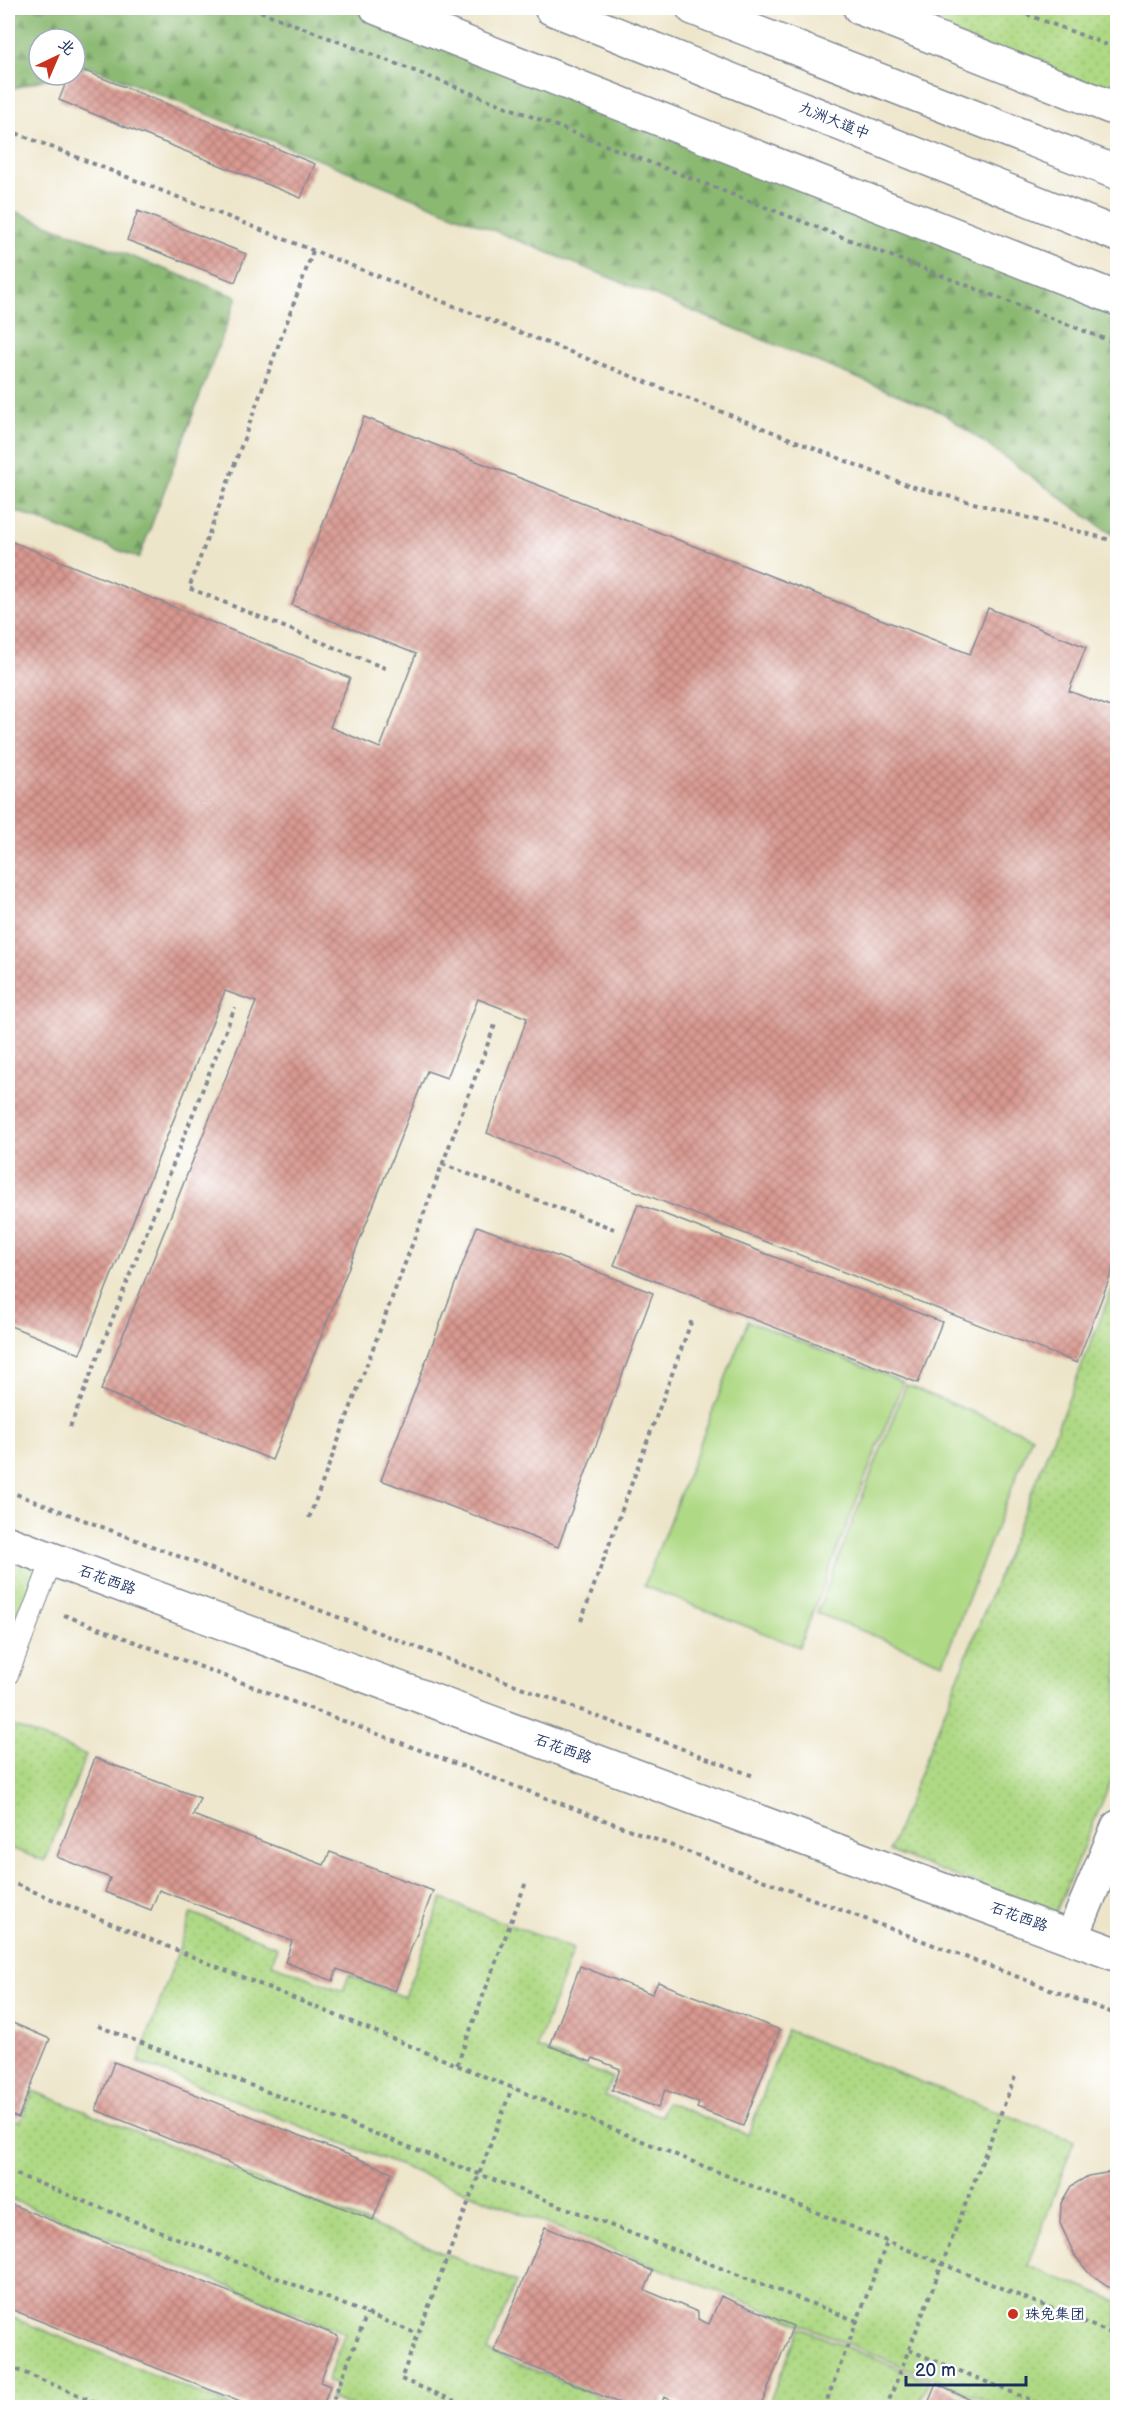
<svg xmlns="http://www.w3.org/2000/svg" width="1125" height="2415" font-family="'Balsamiq Sans','LXGW WenKai TC',sans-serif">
	<defs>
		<pattern id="grass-dots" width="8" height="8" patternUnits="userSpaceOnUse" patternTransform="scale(1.5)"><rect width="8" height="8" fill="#afd984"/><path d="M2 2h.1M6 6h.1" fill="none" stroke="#96bb74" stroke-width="1.8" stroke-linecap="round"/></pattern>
		<pattern id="forest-firs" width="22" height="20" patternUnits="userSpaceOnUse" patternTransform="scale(1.5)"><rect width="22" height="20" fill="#8bb972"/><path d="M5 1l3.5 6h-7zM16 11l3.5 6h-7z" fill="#719761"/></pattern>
		<pattern id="building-cross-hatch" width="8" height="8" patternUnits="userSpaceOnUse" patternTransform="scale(1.5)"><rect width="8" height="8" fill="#d99990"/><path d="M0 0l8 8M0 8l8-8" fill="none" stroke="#af7d79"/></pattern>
	</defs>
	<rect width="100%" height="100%" fill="#fff"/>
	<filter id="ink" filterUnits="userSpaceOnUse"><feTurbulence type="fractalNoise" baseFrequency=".0167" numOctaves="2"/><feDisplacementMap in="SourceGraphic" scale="12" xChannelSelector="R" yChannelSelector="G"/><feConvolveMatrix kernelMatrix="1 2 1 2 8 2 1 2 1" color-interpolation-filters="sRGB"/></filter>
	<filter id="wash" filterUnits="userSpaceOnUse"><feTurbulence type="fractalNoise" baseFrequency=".008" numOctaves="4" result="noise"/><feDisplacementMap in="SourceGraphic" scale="24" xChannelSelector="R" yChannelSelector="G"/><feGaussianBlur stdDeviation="1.35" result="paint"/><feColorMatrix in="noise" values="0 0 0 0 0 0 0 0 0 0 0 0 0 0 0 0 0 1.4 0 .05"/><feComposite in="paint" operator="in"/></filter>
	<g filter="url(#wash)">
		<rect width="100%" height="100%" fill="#ede5c9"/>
		<path fill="url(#grass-dots)" stroke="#658471" stroke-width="1.5" d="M888,8H1117V99Z
			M1117,1277V1767L1055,1914L889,1851Z
			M8,1553L41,1566L18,1626L8,1622Z
			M8,1724L86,1755L45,1861L8,1847Z
			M442,1899L573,1949L537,2048L612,2078L605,2096L661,2116L666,2102L748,2135L787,2030L1074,2141L1028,2266L1117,2301V2407H1001L798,2323L138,2062L192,1913L277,1947L272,1964L343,1991L349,1975L404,1997Z
			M33,2091L516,2282L487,2351L624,2407L354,2408L330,2399L336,2385L327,2381L345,2333L8,2198V2118L20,2122Z
			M8,2316L233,2407H8Z
			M800,2328L929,2381L917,2407H767Z"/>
		<path fill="url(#forest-firs)" stroke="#537468" stroke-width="1.5" d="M8,8H374L1117,297V538L943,413L89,66L75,70V39H39V75H58L8,90Z
			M8,209L237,297L139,558L8,508Z"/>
		<path fill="#afd984" stroke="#658471" stroke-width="1.5" d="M748,1321L903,1382L799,1647L644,1586Z
			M906,1385L1032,1436L943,1663L817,1613Z"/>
		<g id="blocks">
			<path fill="url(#building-cross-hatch)" d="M75,67L315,164L301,198L59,100L69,75H75Z
				M138,211L246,254L235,282L127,240Z
				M364,417L970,654L988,608L1086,647L1069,691L1118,710V1256L1077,1363L487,1133L527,1018L478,999L447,1078L427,1071L272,1460L101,1390L256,1002L225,991L80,1354L8,1325V540L350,678L330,727L380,748L416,654L292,605Z
				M638,1204L942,1322L918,1383L614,1265Z
				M477,1226L653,1293L558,1547L381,1480Z
				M95,1758L200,1798L193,1815L324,1865L330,1852L433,1891L395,1991L337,1969L333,1981L285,1962L292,1941L159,1890L151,1910L105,1892L110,1878L57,1857Z
				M580,1966L652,1994L658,1982L780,2030L743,2126L697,2108L699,2103L665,2090L658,2108L612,2090L620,2069L593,2058L591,2062L550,2046Z
				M8,2021L50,2039L18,2118L8,2114Z
				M114,2062L392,2172L373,2220L96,2110Z
				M1118,2171V2293L1088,2272L1075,2256L1060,2223L1061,2203L1071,2186L1088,2176Z
				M8,2203L338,2336L320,2382L330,2386L322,2408H255L8,2308Z
				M545,2227L653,2271L645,2290L698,2312V2319L709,2324L721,2296L793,2326L760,2408H691L664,2397L660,2408H648L637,2403L635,2408H631L494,2351Z
				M936,2384L988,2408H926Z"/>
		</g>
	</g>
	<g filter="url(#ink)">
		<use href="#blocks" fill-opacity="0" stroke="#848a94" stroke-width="1.5"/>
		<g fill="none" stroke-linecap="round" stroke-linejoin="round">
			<g stroke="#848a94" stroke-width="22">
				<path id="service" d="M8,1675L52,1560"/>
			</g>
			<g stroke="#848a94" stroke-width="36">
				<path id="minor" d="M1072,1937L1118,1827"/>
			</g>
			<g stroke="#848a94" stroke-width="36">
				<path id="secondary" d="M8,1543L1118,1955"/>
			</g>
			<g stroke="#848a94" stroke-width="36">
				<path id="primary" d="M377,8L1118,299
					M551,8L1118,235
					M693,8L1118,173
					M860,8L1118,110"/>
			</g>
			<path stroke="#848a94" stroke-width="4" stroke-dasharray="4.5 4.5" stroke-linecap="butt" d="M252,8L1118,344
				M1010,8L1118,49
				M8,130L907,485L1118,542
				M313,251L189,588L387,669
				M442,1164L614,1229
				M70,1427L235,1007
				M8,1491L756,1777
				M309,1518L496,1022
				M64,1615L1118,2015
				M581,1621L693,1317
				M8,1881L1118,2336
				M98,2026L857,2321
				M457,2065L526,1882
				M8,2171L418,2334
				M909,2350L1050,2408
				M8,2366L110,2408
				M330,2408L367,2314
				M472,2408L401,2379L512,2088
				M824,2408L887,2242
				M886,2408L1015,2077"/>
			<use href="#service" stroke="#fff" stroke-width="20"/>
			<use href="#minor" stroke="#fff" stroke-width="33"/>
			<use href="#secondary" stroke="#fff" stroke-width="33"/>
			<use href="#primary" stroke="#fff" stroke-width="33"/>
		</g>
	</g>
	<circle fill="#c8321e" stroke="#fff" stroke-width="2" cx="1013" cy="2314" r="6"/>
	<g text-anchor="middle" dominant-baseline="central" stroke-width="5" stroke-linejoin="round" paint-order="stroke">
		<g font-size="15" fill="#1b2f5e" stroke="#fff">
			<text transform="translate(834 121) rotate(22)">九洲大道中</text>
			<text transform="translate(107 1580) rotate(20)">石花西路</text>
			<text transform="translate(563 1749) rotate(20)">石花西路</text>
			<text transform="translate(1019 1917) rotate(20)">石花西路</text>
		</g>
		<g font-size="15" fill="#1b2f5e" stroke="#fff" text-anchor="start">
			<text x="1025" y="2314">珠免集团</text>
		</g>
	</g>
	<rect width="1125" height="2415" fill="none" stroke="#fff" stroke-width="30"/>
	<g transform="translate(57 57) rotate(44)"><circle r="28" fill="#ffffff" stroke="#a4acbf" stroke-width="1.5"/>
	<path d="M0-4.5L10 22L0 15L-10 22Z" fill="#c8321e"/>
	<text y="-9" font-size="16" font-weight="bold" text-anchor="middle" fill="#1b2f5e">北</text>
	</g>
	<path d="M906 2376v9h120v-9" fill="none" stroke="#1b2f5e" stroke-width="3"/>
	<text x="915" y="2376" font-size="18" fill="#1b2f5e" stroke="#ffffff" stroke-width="4.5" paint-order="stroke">20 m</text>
</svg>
